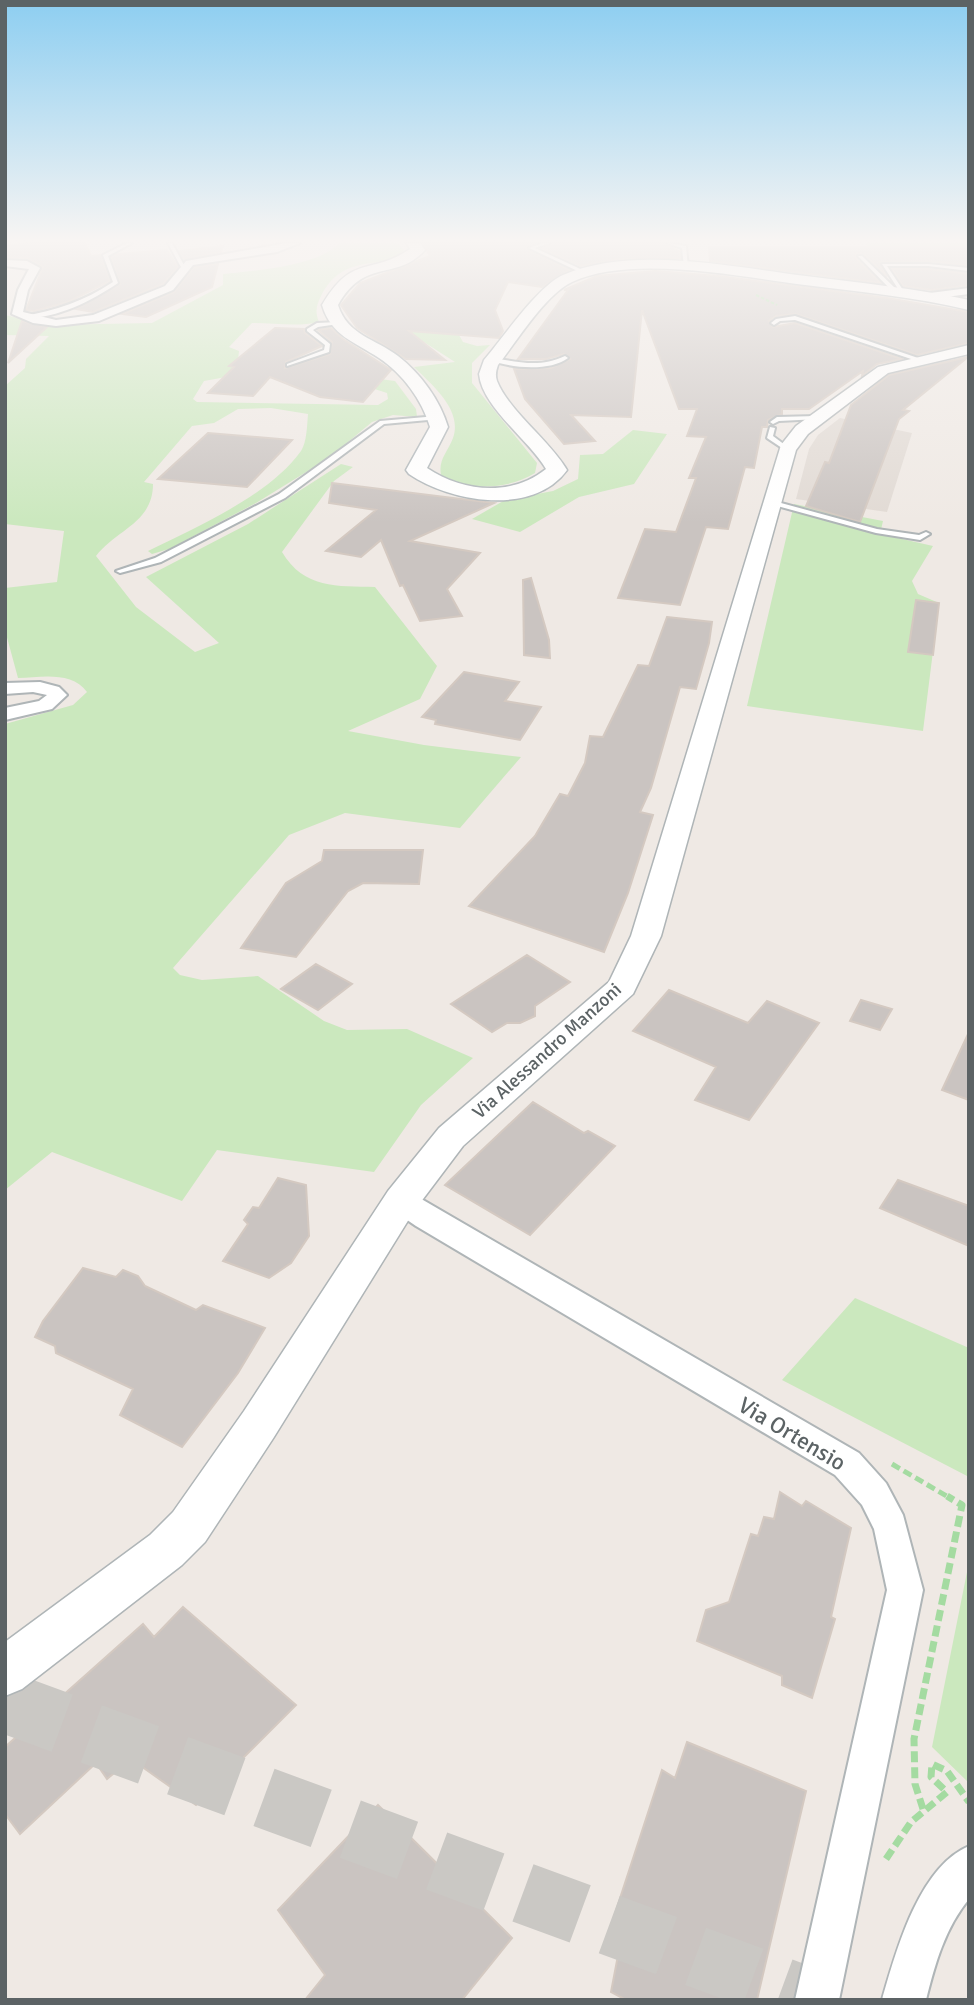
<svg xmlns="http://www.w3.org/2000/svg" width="974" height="2005" font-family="Signika,sans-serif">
	<rect width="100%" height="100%" fill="#efe9e4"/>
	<path fill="#e1dad4" d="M840,418L912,433L887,512L796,499L809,449L818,435Z"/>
	<path fill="#cbe8be" d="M339,243H397L404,250C387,273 345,249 321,296C316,306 315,312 319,322C298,327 274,323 252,323L229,347L239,351L238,360L226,377L204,381L193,399L197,402L378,405L388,399L387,393L319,371L395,381L416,409L417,417L393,415L372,422L329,458L256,503L169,549L152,554L148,551C195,528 270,495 301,451C307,442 307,425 308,414L271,408L238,409L214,423L192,426L144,482L153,484C153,523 117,529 96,556L136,607L195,652L219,643L146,577L248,524L341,464L353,467L334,481L282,552C304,589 337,586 375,587L437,666L420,699L348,731L424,745L521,757L460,828L345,813L289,835L173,968L180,975L202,980L258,976L324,1021L347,1030L407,1029L473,1058L421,1105L374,1172L217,1150L182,1201L52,1152L5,1190V724L73,705L87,692C72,671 42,677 18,678L5,630V588L57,582L64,531L5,524V386L25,368L26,359L49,336L5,335V315L48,325L152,323L223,285V274C253,271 320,266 339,243Z
		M456,243H501L528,246L452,323L463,342L477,346L490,345L472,363V383L537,463L535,473C507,490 469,491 441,475C438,459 448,452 453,438C463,410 432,385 414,367L455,362L416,337L401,338L459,246Z
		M866,243H969V247L868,248Z
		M633,430L667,434L634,484L579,497L520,532L472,519L505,500L553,491L578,479L580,455L603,454Z
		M794,504L883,521L880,534L933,546L912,581L918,594L939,603L923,731L747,706Z
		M855,1298L969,1348V1477L782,1380Z
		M969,1562V1783L932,1747Z"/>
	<path fill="#cac4c1" stroke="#d4c9c1" stroke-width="2" d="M39,243H85L91,256L101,255L110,281L68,302L34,311L26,310L43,267L27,258L5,257V245Z
		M423,243H536L527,249L570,270L542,287L508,282L495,310L503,331L499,338L409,331L445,360L406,359L357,328L341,305L360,283L430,256Z
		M552,243H664L680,252V258L620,259L581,266L542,248Z
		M223,246L221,252L184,259L179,251Z
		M709,247H969V261L966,265L928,261L880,262L887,277L864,254H856V258L880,283L710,261Z
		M167,250L178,267L163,284L93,312L76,309L120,284L111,257L118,254Z
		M218,264L212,287L146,317L122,314L174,292L194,267Z
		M892,269H928L969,274V285L932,290L903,286Z
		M655,271L719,276L887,298L969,312V343L917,355L796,314L776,316L769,321L773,327L795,323L902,359L877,364L862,376L863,371L809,409H782V414L768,420L767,427H762L754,468L745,467L728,529L706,527L680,605L618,598L645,529L676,532L696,478H689L706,437L687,436L697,409H679L642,310L631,417L571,415L595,441L564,444L525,399L514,369L551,368L570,359L564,354L546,359H518L568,290H564L597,276Z
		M22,321L47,327L8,363Z
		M275,328L304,329L305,333L322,346L286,362L285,368L330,354L332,342L318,330L331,328L343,339L391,370L363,402L320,397L270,377L253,396L208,393L234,367L229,366Z
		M968,357L903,410L909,411L899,419L860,522L806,506L825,462L829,463L851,405L889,375Z
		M208,433L292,440L247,487L158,479Z
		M332,483L494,503L410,541L480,553L447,589L462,616L420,621L403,585L400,586L381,540L361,557L326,551L376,510L329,503Z
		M531,578L549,640L550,658L524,655L523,580Z
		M916,600L939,603L933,655L908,652Z
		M667,617L712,622L709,643L696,689L680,687L651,788L640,812L653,815L628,893L604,952L469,906L535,836L560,794L568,796L585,763L590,736L603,737L638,665L649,666Z
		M464,672L519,682L505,701L541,707L520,740L435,724L436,720L422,717Z
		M324,850H423L419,884L363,883L348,891L296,957L241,948L286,883L322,861Z
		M527,955L570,982L535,1006V1016L520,1023H507L492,1032L451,1004Z
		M316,964L352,984L318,1010L281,989Z
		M669,990L748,1023L767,1001L819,1023L749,1120L695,1100L716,1067L633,1031Z
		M861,1000L892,1009L880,1030L850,1021Z
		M969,1032V1100L942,1090Z
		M533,1102L584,1133L588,1131L615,1146L530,1235L445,1185Z
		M278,1178L306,1185L309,1236L291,1263L269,1278L223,1261L248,1224L244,1220L253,1207L259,1208Z
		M898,1180L969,1206V1246L880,1208Z
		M83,1268L116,1277L123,1270L138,1276L145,1286L196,1310L203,1305L265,1328L238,1373L182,1447L120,1415L133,1389L56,1353L55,1346L35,1337L43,1321Z
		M780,1492L802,1506L806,1501L851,1528L831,1617L835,1619L812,1698L782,1685V1676L697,1641L706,1610L729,1602L751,1534L758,1536L764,1517L774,1519Z
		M183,1607L296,1705L196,1805L131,1759L107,1779L96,1763L20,1834L5,1814V1747L143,1624L154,1637Z
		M687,1742L806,1791L757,2000H626L611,1992L620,1945L606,1941L662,1770L675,1778Z
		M378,1805L512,1938L462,2000H305L325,1975L278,1910Z"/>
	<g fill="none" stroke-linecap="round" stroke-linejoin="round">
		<path stroke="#cac8c4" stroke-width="61" stroke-dasharray="61 31" stroke-linecap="butt" d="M5,1702L814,2000"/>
		<g stroke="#afb5b7" stroke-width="4">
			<path id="service" d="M127,243H132L108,256L118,283C90,302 56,319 22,318V316C56,311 84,301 113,282L103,255Z
				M168,243H172L186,269H182Z
				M543,243H549L535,248L589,273L584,274L529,248Z
				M667,243L686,246L688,268L684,267L682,248Z
				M858,256H862L897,290V292H893Z
				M882,264H928L969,268V271L928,266H887L905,293L902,295Z
				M795,316L921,359L922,360L917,361L795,320L780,321L774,325L771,323L776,319Z
				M338,322V324L318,327L313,330L330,344L329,352L287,366V364L324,350L325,345L307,331V329L317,323Z
				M565,356L568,358C550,372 510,368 490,360L493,358C519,362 540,368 565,356Z
				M437,416L439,417V419L384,424L285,498L161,562L120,573L116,571L155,558L279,494L380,421Z
				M817,416L820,418L819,419L779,421L773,424L770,422L777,417Z
				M770,427L775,428L773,436L789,448V450H785L767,438Z
				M770,500L877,529L919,535L926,532L930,534L920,540L876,533L770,504Z"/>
		</g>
		<g stroke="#afb5b7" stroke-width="4">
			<path id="minor" d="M287,243H300L277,252L193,265L173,290L99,321L56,326L33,323L12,314L18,290L29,269L5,266V260L27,261L40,268L28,290L23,312L56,320L93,315L165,286L186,261Z
				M969,288V294L930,299L925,296L930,293Z
				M40,682L59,687L67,695L52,709L5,720V708L39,701L47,695L33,692L5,694V683Z
				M401,1190L411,1193L859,1453L886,1483L903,1515L923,1590L839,2000H795L887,1590L874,1529L862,1505L835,1475L416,1226L391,1209L387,1201L391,1193Z
				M969,1846V1899C945,1928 935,1964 926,2000H882C896,1951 919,1867 969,1846Z"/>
		</g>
		<g stroke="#afb5b7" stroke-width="3">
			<path id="tertiary" d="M969,345V354L888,373L808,434L796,450L661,936L633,994L463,1146L414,1211L274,1437L205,1542L182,1565L22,1689L5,1696V1642L150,1535L173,1512L244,1411L388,1191L439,1128L609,982L631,936L781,445L796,426L878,367Z"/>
		</g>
		<g stroke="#b0b7ba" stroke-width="3">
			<path id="secondary" d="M406,243H420L425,250C396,282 365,257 338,305C347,335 376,339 398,356C421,374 440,400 448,427L427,468C463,492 511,497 546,469C529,440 482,407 479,374L484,360C503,338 538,286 563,275C634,245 732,267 806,276C860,283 915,288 969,300V310C915,297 860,292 805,285C741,277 632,254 572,282C545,295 517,341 498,365C496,371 495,375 497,381C509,411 549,440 567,470C533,517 450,502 409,474L406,470L430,427C422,400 403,374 379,358C355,342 331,336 322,305C353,253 370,276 410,249Z"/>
		</g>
		<path stroke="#a4dba1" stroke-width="2" stroke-dasharray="3.5 2" stroke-linecap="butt" d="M756,295L777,305"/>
		<path stroke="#a4dba1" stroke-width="5" stroke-dasharray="9 4.5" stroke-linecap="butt" d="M892,1464L950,1498"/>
		<path stroke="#a4dba1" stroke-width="7" stroke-dasharray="11 5" stroke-linecap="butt" d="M923,1809L915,1784L914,1739L962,1505L947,1496
			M886,1859L911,1822L947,1792L931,1777L932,1764L947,1771L969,1802"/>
		<use href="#service" fill="#fff" fill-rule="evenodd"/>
		<use href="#minor" fill="#fff" fill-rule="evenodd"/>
		<use href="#tertiary" fill="#fff" fill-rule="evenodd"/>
		<use href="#secondary" fill="#fff" fill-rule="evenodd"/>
	</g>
	<linearGradient id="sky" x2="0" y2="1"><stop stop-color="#8dcef1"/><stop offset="0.46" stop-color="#f8f5f3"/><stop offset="1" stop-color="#f8f5f3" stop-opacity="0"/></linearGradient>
	<rect width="974" height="523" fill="url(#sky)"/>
	<g text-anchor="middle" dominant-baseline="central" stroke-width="7" stroke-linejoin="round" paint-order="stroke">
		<g font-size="19" fill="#5c6365" stroke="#fff">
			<text transform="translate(547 1051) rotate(-42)">Via Alessandro Manzoni</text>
		</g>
		<g font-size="23" fill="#5c6365" stroke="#fff">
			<text transform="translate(792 1434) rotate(31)">Via Ortensio</text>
		</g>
	</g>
	<rect width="974" height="2005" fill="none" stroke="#5c6365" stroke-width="14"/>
</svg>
